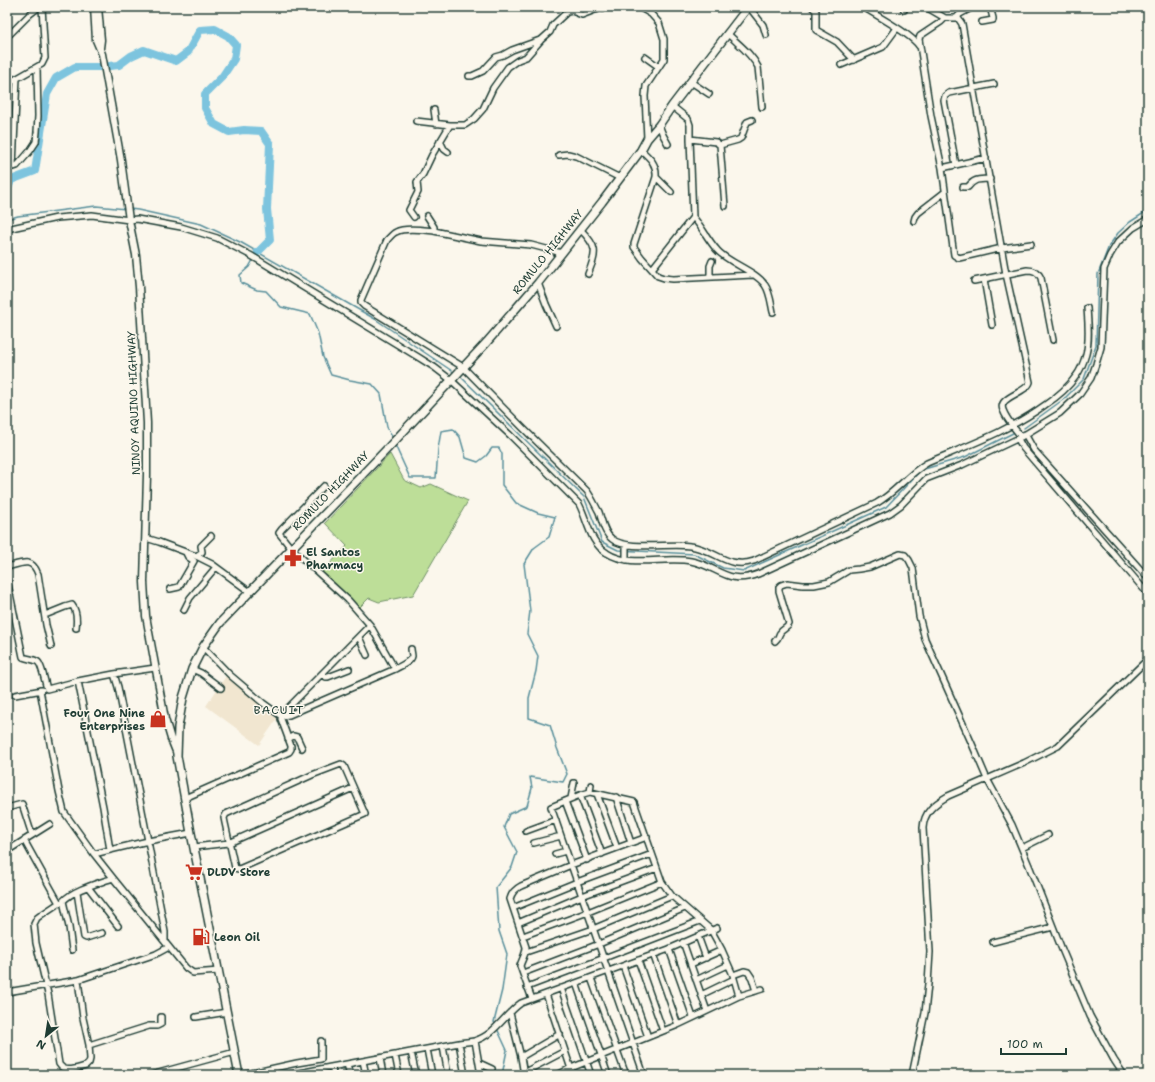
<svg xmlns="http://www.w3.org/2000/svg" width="1155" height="1082" font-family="'Shantell Sans',sans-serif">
	<rect width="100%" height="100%" fill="#fbf7ec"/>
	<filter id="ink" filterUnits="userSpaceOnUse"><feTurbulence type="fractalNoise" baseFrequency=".025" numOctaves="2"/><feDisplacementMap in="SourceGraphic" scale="8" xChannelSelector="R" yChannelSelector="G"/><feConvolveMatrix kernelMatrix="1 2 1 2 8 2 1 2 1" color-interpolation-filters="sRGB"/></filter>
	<g filter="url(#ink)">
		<path fill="#f1e6d0" d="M226,676L279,716L259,745L206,706Z"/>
		<path fill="#bdde98" stroke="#6e8e66" d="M390,454L404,480L421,488L431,484L468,501L413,595L379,602L369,598L359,608L321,573L347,546L325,523Z"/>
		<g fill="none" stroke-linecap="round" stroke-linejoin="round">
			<path stroke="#578e9a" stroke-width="1.5" d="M130,209L138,210L201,224L240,242L375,319L455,373
				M7,219L18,216L96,206L126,209
				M253,260L249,267L240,275L241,283L257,290L266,291L281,307L310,314L318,333L323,357L331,375L350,380L372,384L381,394L387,427L393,439
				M459,375L584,497L602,542L618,550L694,554L723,568L744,571L886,507L921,470L965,457L1013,433
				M1024,428L1064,399L1084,379L1096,345L1098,274L1109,246L1118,233L1130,222L1144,213H1148
				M395,445L410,478H436L438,449L441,431L453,429L460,437L466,458L478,462L486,456L492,448H499L502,454V485L516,503L538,513L555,517L549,537L534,548L524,564L530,611L527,634L538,656L536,671L529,698V718L550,725L557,748L567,774L563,782L530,777L532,788L527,806L509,814L504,827L517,852L512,867L496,887L499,931L507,954L502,990L494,1022L507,1050L502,1075"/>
			<path stroke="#7dc4de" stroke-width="8" d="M7,192L11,180L35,171L47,94L56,78L75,67H100L119,65L131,56L144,50L176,61L188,52L200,30L215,29L228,36L236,45L234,59L222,77L205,94V108L214,124L229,132L244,130L261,131L270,144L267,209L270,240L258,252"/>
			<g stroke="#1f3d34" stroke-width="8">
				<path id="minor" d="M639,7L651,14L659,23L664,39V59L646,86L645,96L647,139
					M749,7L763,25L766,35
					M812,7L816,11V30L837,42L854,60
					M863,7C877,16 910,33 919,46
					M903,7L904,10
					M926,7L945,18H958L962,24L1006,274L1030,382C1027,393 997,397 1003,410C1007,421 1015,428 1021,437
					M957,17L960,14L973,7
					M945,18L941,22L920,36L919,39L931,116L942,168L954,255L959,258L1002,248L1031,244
					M982,22L993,20V18L990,7
					M727,33C738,44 751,53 758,67L762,107
					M7,35L10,34L30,14L39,7
					M645,57L659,67
					M841,65L883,47L897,28
					M469,76H472L483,71L496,57L503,55L512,50L540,40
					M17,78L13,166L14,167L17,166L30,151L36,142L37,132L38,116L37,67
					M691,82L709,94
					M7,84L42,64L45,58L42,7
					M672,106L688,119L690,125V139L693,217C702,227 708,240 717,250C728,263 756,271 765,285C770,292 771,303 773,312
					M434,110L436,124
					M416,121L450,125
					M659,125L663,135L668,144
					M690,139L716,142L720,145L725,206
					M440,141L444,149L448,152
					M720,145L738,140L741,138L747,122L752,120
					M641,150C650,158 657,164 656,177L634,244V247L642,258L658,276L664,278L673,279L753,275
					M559,155L568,154L576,156L620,178
					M956,165L944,100L945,96L949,93L994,84
					M942,168L986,158
					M656,177L671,192
					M963,187H968C975,178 979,180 990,179
					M427,216L434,227V231L481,241L531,245L562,253
					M414,217L409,210L418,192L417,182L423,174L432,155L450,125H465L474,119L483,109L493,88L508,67L518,60L526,57L541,40L550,32L553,25L567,12L572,11L582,15L595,10L607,7
					M914,221L915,217L918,213L945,192
					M7,229L57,218L92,215L129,220L137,219L181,227L217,238L250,255L418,357L434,367L451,380L510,435L579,504C588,521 589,542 607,553C630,568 665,556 691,561C718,566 727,586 758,574L890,513L901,505L926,479L962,465L1021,437L1060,413L1080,394L1091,378L1096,364L1101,347L1104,269L1110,255L1118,242L1133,228L1148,219
					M580,229C598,247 597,252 588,274
					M434,231C424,230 405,227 396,232C393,233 390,237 387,240L361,300V303L364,306L463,367L523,428L587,491C592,498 595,505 599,512C602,521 604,533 612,539C626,551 671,543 690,546C715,549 727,570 754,561L877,503C896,492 908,474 927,463C967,446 1009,431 1045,405C1057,397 1068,388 1076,376C1081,370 1084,361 1086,354C1090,340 1088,322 1087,308
					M652,269L693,217
					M710,277V266L712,261
					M984,279L992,325
					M974,281L1027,270C1033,270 1038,271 1041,278L1053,340
					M538,283L546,304L556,326
					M1025,434L1034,450L1148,578
					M1018,439L1023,448L1148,594
					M146,538L159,542L196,556L212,564L250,592
					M196,556L202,552L201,546L211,536
					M626,560V545
					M7,567C22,563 32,557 38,574L46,625L51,646
					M7,579L23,657C28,659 34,659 38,662C42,665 45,683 47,689L78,681L103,807L110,850L148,841L118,687L114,674
					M170,589L179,587L194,561L188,557L186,553
					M184,610L190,598L216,567
					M45,615L65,607L72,605C77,611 77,620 76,628
					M359,637L367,655
					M775,641C779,638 778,636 780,633C782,629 787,629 789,624L779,591V587L781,585L787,583L803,585H814L829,582L849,570L859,569L870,567L900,554L905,555L909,560L913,568L919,616L925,639L972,744L987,779L1012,825L1030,868L1061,947L1090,1016L1114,1060L1124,1075
					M203,647L230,675L263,703L281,716L289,715L395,669L370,625
					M192,669L201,673L221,688
					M395,669C400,666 411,662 412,656C412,655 411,650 411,649
					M322,674L326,677H328L349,669
					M78,681L114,674L155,668
					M40,690L59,791L64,812L94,854
					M15,695L42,690
					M288,739L293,736L297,737L302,748
					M341,764L344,766L365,814L239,869L235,868L225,823L224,818L226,814L312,775Z
					M590,792L591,785
					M597,794L617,848
					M580,795L602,854
					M616,797L631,843
					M185,798L289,752L291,749V746L281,719L283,713L370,625L348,600L291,548L279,533L282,529L324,486
					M571,798L574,783
					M565,801L587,860
					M7,808L22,804L32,835
					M526,831L556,820
					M24,840L59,903L62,902
					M534,843L561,836
					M194,847L229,843L353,788
					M1022,848L1048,835
					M110,850L94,854L113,878L186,968L193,973L219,971
					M7,851L50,824
					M555,854L566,851
					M88,887L118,926
					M77,892L84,937L86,938L102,933
					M59,903L41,915L37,918L34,924L36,943L48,994L59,1064C65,1074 77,1068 86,1066L89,1063L90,1059L89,1045L83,1018L78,980
					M513,908L577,882L652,854
					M518,923L582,896L657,868
					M523,936L588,912L662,882
					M698,936L706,958
					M165,942V932L148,841L191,833
					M683,942L707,1011
					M993,942L1053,927
					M669,949L693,1017
					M72,950L69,927L63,901C75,889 96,884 113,878
					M526,952L593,929L672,896
					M653,954L678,1025
					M638,960L663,1031
					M691,964L722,950
					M623,966L648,1037
					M523,973L599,944L685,908
					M733,975L744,971L748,972L752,978L756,991
					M591,978L626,1075
					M696,980L728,965
					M576,983L608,1075
					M527,987L604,958L700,921
					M561,988L591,1075
					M7,992L78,980L156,954L169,947
					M546,994L573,1075
					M701,995L734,979
					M532,999L520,966C522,959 526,954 526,947L510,899C512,892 515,889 521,886L571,865L647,837
					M510,1013L521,1057L524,1075
					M196,1017L227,1012
					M475,1041L481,1075
					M459,1043L465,1075
					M89,1045L149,1026H157L161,1024V1017
					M443,1046L448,1075
					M427,1049L432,1075
					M411,1052L416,1075
					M395,1055L399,1075
					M521,1057L560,1034
					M380,1058L383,1075
					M363,1061L366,1075
					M479,1063L492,1069
					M347,1064L350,1075
					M332,1067L333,1075
					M523,1073L565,1051
					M151,1075L235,1052
					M242,1075L297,1063L321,1059V1041
					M288,1075L459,1043C464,1042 469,1042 474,1041C495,1035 504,1015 521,1003L669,949L717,928
					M557,1075L571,1068L678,1025L739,996L762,989
					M644,1075L551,807L580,795L590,792L634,802L662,882L672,896L711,930L722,950L733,975L739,996
					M912,1075L925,1013L928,984L930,952L923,828C924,812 934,804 948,796L1024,763L1058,746L1148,659"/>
			</g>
			<g stroke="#1f3d34" stroke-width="9">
				<path id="major" d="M94,7L96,40L102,54L121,160L129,220L136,255L139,287L147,423V475L144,582L146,616L165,719L171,739L177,754
					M98,7L101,40L100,48"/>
			</g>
			<g stroke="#1f3d34" stroke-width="10">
				<path id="highway" d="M239,1075L191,833L177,756L178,727L183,698L192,669L203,647L220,623L387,449L487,342L538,283L602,202L641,150L647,139L659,125L672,106L748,7"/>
			</g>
			<use href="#minor" stroke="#fbf7ec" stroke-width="5"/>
			<use href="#major" stroke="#fbf7ec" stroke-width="6"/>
			<use href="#highway" stroke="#fbf7ec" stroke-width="7"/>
		</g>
	</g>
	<defs>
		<g id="pharmacy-bare" transform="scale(1.38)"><path d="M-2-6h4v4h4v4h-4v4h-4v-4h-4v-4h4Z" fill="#c8321e" stroke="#fbf7ec" stroke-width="2.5" paint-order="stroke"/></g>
		<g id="shop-bare" transform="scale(1.38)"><path d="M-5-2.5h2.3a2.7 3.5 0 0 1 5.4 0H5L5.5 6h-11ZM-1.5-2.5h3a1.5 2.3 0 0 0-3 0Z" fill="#c8321e" stroke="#fbf7ec" stroke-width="2.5" paint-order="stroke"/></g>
		<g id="supermarket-bare" transform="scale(1.38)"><path d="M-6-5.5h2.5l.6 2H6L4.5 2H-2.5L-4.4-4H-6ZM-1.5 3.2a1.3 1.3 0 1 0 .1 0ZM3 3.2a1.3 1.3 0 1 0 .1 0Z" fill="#c8321e" stroke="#fbf7ec" stroke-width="2.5" paint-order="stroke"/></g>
		<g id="fuel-bare" transform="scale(1.38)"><path d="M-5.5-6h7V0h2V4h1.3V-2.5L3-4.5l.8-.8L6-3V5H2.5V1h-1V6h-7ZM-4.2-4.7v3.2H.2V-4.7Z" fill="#c8321e" stroke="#fbf7ec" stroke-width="2.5" paint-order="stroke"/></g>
	</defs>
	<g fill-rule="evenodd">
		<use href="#pharmacy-bare" x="293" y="558"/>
		<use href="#shop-bare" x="158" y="719"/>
		<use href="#supermarket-bare" x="194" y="872"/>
		<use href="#fuel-bare" x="201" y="937"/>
	</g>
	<g text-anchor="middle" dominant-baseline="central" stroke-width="3" stroke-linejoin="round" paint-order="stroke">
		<g font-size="11" fill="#1f3d34" stroke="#fbf7ec">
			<text transform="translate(548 252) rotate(-51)">ROMULO HIGHWAY</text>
			<text transform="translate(134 403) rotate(-92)">NINOY AQUINO HIGHWAY</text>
			<text transform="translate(331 491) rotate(-46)">ROMULO HIGHWAY</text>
		</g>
		<g font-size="11" font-weight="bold" fill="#1f3d34" stroke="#fbf7ec" text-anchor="start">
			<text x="306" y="552">El Santos<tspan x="306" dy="13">Pharmacy</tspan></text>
			<text x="145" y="713" text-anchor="end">Four One Nine<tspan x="145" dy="13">Enterprises</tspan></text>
			<text x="207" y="872">DLDV Store</text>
			<text x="214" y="937">Leon Oil</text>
		</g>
		<g font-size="12" letter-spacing="1" fill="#1f3d34" stroke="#fbf7ec">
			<text x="279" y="710">BACUIT</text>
		</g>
	</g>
	<rect width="1155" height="1082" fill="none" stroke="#fbf7ec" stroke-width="24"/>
	<rect x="12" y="12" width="1131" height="1058" fill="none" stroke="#1f3d34" stroke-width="1.5" filter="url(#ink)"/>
	<g transform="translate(46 1036) rotate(210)" stroke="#fbf7ec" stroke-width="3" paint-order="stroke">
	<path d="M0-3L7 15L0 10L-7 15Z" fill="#1f3d34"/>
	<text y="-6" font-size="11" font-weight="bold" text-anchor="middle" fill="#1f3d34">N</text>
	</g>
	<path d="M1001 1048v6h65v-6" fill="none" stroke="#1f3d34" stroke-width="2"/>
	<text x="1007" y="1048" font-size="12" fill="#1f3d34" stroke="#fbf7ec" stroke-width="3" paint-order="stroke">100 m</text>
</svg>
